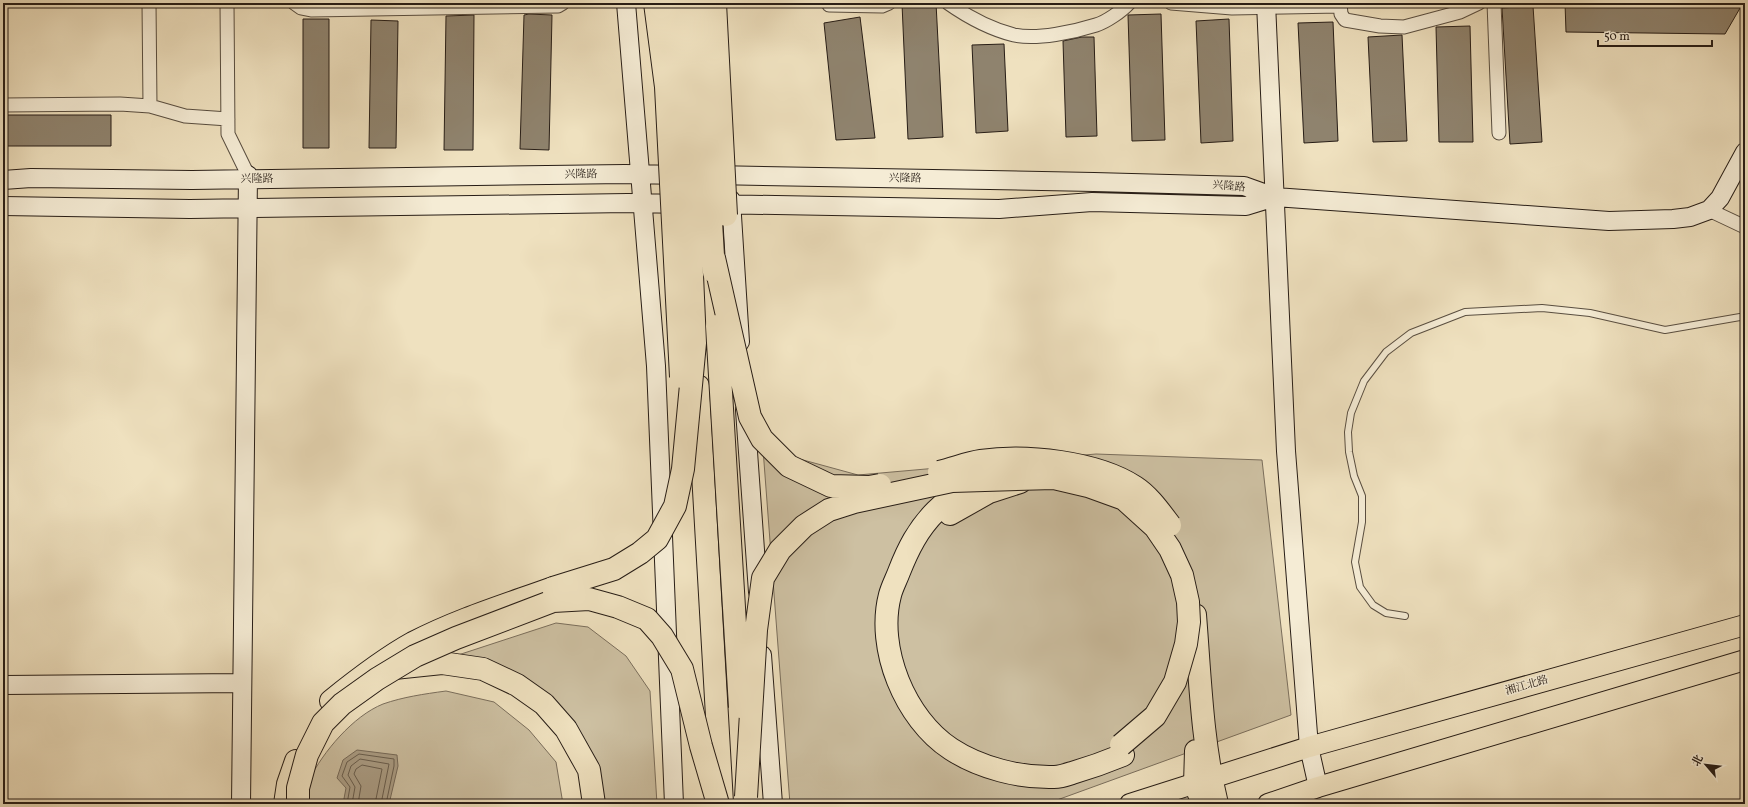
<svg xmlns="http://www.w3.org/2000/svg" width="1748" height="807" font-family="Vollkorn,'Noto Serif SC',serif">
	<rect width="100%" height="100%" fill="#efe1bf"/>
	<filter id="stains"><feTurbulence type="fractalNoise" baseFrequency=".005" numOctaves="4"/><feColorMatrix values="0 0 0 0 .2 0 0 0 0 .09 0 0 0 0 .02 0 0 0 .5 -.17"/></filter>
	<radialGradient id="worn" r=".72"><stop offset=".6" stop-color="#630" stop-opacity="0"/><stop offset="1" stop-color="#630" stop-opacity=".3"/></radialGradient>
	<path fill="#cdc0a2" stroke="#7a6e5c" d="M763,449L858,475L1096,454L1262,460L1291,715L1046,804H790Z
		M556,623L588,627L626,656L650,691L657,804H602L583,742L455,656Z
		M446,691L494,702L529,730L556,762L563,804H303C305,796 305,787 309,780C323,752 353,716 383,704C403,697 424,694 446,691Z"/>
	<path fill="#ab9e86" stroke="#766a59" d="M357,750L397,755L398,766L389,804H343L346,788L337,778L343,760Z"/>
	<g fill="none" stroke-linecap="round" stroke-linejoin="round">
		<path stroke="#695e4e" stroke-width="1" d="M347,804L350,787L342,776L347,762L359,754L394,759V766L386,804
			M352,804L355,787L348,775L351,766L360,759L389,764L381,804
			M358,804L361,786L354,774L356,769L362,765L382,769L375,804"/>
	</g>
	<path fill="#8f836e" stroke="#271d16" d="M921,3H936L943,137L908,139L902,4Z
		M1565,3H1743L1725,34L1566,32Z
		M1533,6L1542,142L1510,144L1502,8Z
		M529,14L552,15L549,150L520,149L524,15Z
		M1161,14L1165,140L1132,141L1128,15Z
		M474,15L473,150H444L446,16Z
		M860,17L875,138L836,140L824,23Z
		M303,19H329V148H303Z
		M1229,19L1233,141L1201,143L1196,21Z
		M371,20L398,21L396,148H369Z
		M1333,22L1338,141L1304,143L1298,23Z
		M1470,26L1473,142H1439L1436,27Z
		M1402,35L1407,141L1373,142L1368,37Z
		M1082,37H1094L1097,136L1066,137L1063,41Z
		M1004,44L1008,131L976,133L972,45Z
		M3,115H111V146H3Z"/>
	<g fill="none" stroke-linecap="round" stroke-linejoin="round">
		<g stroke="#594e40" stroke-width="8">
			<path id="lane" d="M1405,616L1386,613L1373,605L1360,587L1355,562L1362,522V496L1354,476L1349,452L1348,432L1351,413L1364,381L1386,352L1411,333L1465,312L1542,308L1590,313L1665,330L1740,317L1745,318"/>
		</g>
		<g stroke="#594e40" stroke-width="15">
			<path id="street" d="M149,3L150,106
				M227,3L228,134L248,175
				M294,3L301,8L311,10L558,6L563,3
				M948,3C968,17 990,29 1014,35C1037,40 1074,32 1096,25C1106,22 1122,11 1129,3
				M1171,3L1232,8L1340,6
				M1340,3L1341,14L1345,20L1380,26L1404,27L1460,12L1479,3
				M1494,3L1499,133
				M829,5L882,6L889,3
				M3,105L120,104L150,106L185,116L228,119
				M1709,210L1745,227"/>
		</g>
		<g stroke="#271d16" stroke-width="20">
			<path id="secondary" d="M626,3L656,366L674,804
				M1266,3L1286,451L1309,747L1318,787
				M712,175L1094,182L1244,186L1275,197L1609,221L1673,219L1690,217L1709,210L1720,198L1745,152
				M3,180L31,178L192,180L625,174L684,175
				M731,200L740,342
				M712,204L999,209L1092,202L1246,206L1275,197
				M3,206L190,209L628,203L686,204
				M745,410L758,592
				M762,655L773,804
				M3,685L242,683
				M241,804L248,175"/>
		</g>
		<g stroke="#271d16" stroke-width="22">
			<path id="primary" d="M1130,804L1309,747L1745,625
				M1268,804L1318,787L1745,660"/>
		</g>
		<g stroke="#271d16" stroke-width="24">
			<path id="highway" d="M698,386L722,803
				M985,477C971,480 946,501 936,511C918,529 908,549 899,572C896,580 892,587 890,595C876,648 905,719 951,749C980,768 1020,778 1054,777C1060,777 1066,775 1072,773C1089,768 1106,762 1123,755
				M950,514L989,492L1020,482
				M1195,615C1200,677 1202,743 1217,804
				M394,668L442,663L483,669L517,685L544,704L566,729L589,770L594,804
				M331,701C357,680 384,659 413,643C457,620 506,605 553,588
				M1196,751L1195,784L1203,804
				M285,804L288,784L296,761"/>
		</g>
		<use href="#lane" stroke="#f5ecd5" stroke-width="6"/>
		<use href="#street" stroke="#f5ecd5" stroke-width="13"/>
		<use href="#secondary" stroke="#f5ecd5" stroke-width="18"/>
		<use href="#primary" stroke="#efe1bf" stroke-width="20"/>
		<use href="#highway" stroke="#efe1bf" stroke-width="22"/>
		<g stroke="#271d16" stroke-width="24" stroke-linecap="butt">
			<path id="highway-bridge" d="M655,3L666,87L681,377
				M698,3L714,272
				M715,3L726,215
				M714,258L750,417L762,439L789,466L831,486L869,487L880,485
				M717,326L740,707
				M939,472C953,469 967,463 981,461C1025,454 1097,462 1135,487C1149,496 1160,512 1170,525
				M553,588L614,569L640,553L657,539L675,506L683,469L695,343L685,116L676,3
				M746,797L756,630L763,578L780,550L804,526L829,510L854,502L952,481L1054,478L1088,486L1124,499L1155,527L1170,549L1182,575L1188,602L1189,622L1186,644L1175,682L1155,716L1121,745
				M298,804V788L307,755L323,723L342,704L377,679L415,656L456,638L553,601L589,599L618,607L647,619L662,636L682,669L701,746L718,804"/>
		</g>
		<use href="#highway-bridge" stroke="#efe1bf" stroke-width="22"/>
	</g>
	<g text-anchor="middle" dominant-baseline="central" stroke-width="3" stroke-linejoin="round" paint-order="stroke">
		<g font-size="11" fill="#271d16" stroke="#f5ecd5">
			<text transform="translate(581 175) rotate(-1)">兴隆路</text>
			<text x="257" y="179">兴隆路</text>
			<text transform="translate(905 179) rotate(1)">兴隆路</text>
			<text transform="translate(1229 187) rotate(5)">兴隆路</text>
			<text transform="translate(1527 686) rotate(-16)">湘江北路</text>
		</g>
	</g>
	<rect width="1748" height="807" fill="none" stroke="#efe1bf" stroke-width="16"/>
	<rect x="4" y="4" width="1740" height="799" fill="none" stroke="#271d16" stroke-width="2"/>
	<rect x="8" y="8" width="1732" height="791" fill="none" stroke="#271d16"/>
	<g transform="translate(1706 765) rotate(298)" stroke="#f5ecd5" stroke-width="3" paint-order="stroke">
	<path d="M0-3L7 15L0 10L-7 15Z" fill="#271d16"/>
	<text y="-6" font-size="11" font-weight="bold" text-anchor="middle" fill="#271d16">北</text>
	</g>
	<path d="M1598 40v6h114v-6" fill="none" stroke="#271d16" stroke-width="2"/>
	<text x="1604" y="40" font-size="12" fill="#271d16" stroke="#f5ecd5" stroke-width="3" paint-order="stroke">50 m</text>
	<rect width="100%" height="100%" filter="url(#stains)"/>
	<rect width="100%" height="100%" fill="url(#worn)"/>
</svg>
